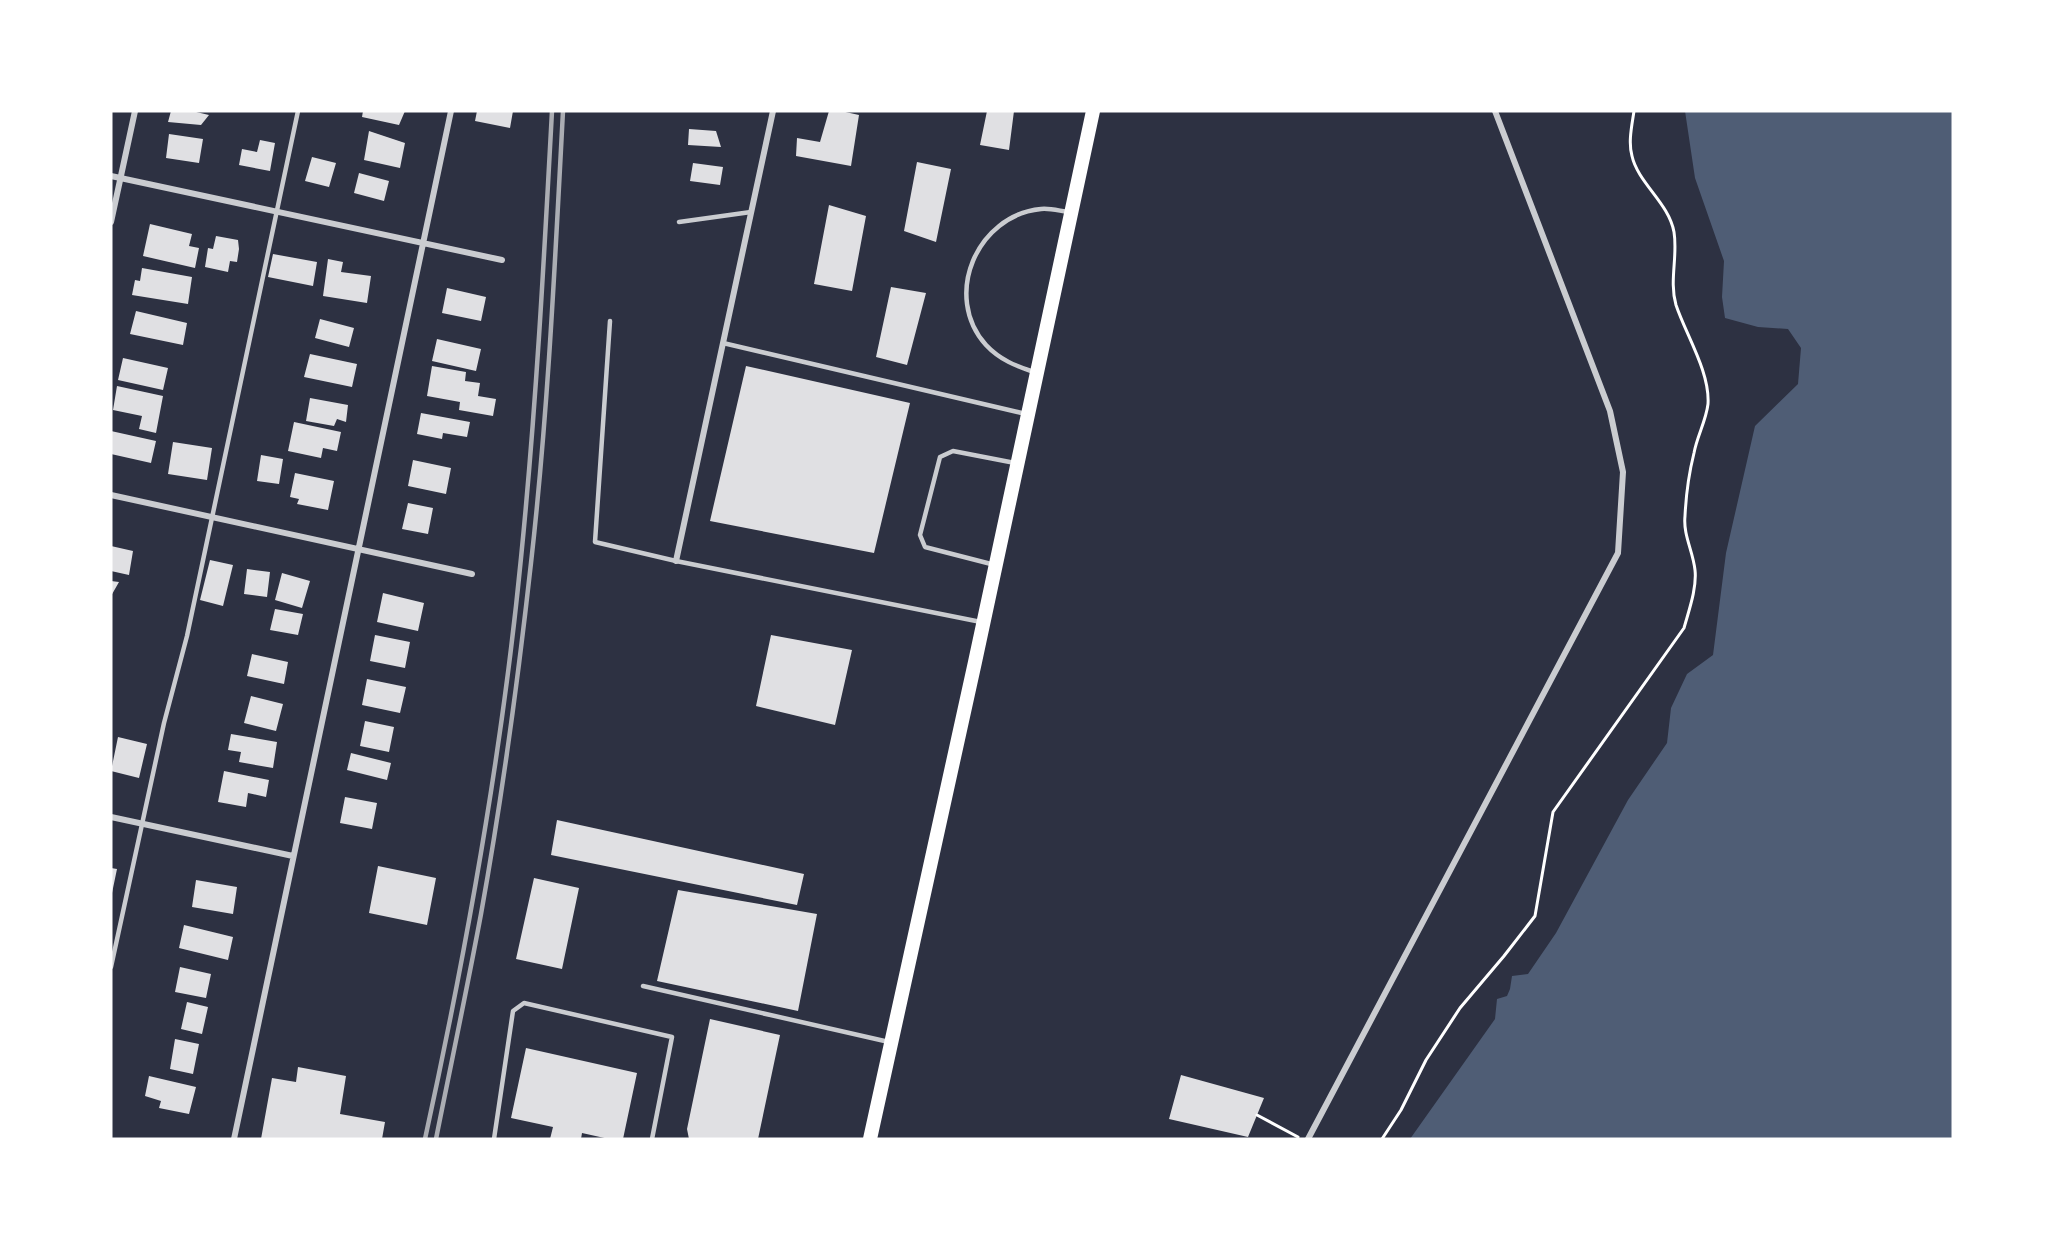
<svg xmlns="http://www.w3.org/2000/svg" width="2064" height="1250" font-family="Jost,sans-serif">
	<rect width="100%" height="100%" fill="#2d3142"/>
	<path fill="#4f5d75" d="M1685,111H1953V1139H1410L1495,1019L1497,999L1507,996L1510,989L1512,976L1528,974L1556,933L1628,800L1667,743L1671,708L1687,674L1713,655L1726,553L1755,426L1798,384L1801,348L1788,329L1758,327L1725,318L1722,297L1724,261L1695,178Z"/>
	<path fill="#e0e0e3" d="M171,111H192L209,115L201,125L168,122Z
		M363,111H405L399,125L362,117Z
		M477,111H513L510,128L475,121Z
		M829,111H841L859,115L851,166L796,156L797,138L820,142Z
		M987,111H1014L1009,150L980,145Z
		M689,129L716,131L721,147L688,145Z
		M369,131L405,143L400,168L364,160Z
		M169,134L203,139L199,163L166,158Z
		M260,140L275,143L270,171L239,165L242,149L257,152Z
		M312,157L336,163L329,187L305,181Z
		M917,162L951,169L936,242L904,231Z
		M693,163L723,167L720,185L690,181Z
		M359,173L389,181L384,201L354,193Z
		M829,205L866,216L852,291L814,284Z
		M150,224L192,234L189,246L199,248L195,268L143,256Z
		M216,236L238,240L239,249L237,262L230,261L228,272L205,267L208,248L213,249Z
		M273,254L317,262L313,286L268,277Z
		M328,259L343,262L341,272L371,276L367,303L323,296Z
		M142,268L192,277L188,304L132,295L135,280L140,281Z
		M891,287L926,293L907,365L876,357Z
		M447,288L486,297L481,321L442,313Z
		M136,311L187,323L183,345L130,334Z
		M320,319L354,328L349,347L315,338Z
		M437,339L481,349L476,371L432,361Z
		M310,354L357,364L352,387L304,377Z
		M123,358L168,368L163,390L118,380Z
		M432,366L466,372L465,381L480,383L478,396L496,399L493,416L459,410L460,402L427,396Z
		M746,366L910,403L874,553L710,521Z
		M117,386L163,396L156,433L139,429L142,416L113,410Z
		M310,398L348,405L346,422L337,419L334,426L306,421Z
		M421,413L470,422L467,437L443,433L442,439L417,434Z
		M294,422L341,432L337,451L323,448L321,458L288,451Z
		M111,431L156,441L151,463L111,454Z
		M173,442L212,448L207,480L168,474Z
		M261,455L283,459L279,484L257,481Z
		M413,460L451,468L446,494L408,486Z
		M295,473L334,481L328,510L297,504L299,499L290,497Z
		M408,503L433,508L428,534L402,529Z
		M111,546L133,551L129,575L111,571Z
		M210,560L233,565L223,606L200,600Z
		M247,569L270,572L267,597L244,594Z
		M282,573L310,581L302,608L275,600Z
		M111,581L119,582L111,596Z
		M383,593L424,603L418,631L377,622Z
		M275,609L303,614L298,635L270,630Z
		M375,635L410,642L405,668L370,661Z
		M771,635L852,650L835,725L756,706Z
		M252,654L288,662L284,684L247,676Z
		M367,679L406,687L400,713L362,705Z
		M251,696L283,704L276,731L244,723Z
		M365,721L394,727L389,752L360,746Z
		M231,734L277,742L273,768L239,762L241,752L228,750Z
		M118,737L147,744L139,778L111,771Z
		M351,753L391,763L387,780L347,770Z
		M224,771L269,780L266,797L248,793L246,807L218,802Z
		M345,797L377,803L372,829L340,823Z
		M557,820L804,874L797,905L551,855Z
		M378,866L436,878L427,925L369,913Z
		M111,868L117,869L112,893H111Z
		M534,878L579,888L562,969L516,959Z
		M196,880L237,887L233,914L192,907Z
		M678,890L817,914L798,1011L657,981Z
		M184,925L233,937L228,960L179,948Z
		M180,967L211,974L206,998L175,992Z
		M187,1002L208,1007L202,1034L181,1029Z
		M710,1019L780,1035L758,1139H689L687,1129Z
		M175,1039L199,1044L193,1074L170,1069Z
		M526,1048L637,1073L623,1139H609L582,1133L581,1139H550L553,1127L511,1118Z
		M298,1067L346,1076L340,1114L385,1122L382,1139H261L272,1078L296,1082Z
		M1181,1075L1264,1098L1248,1137L1169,1119Z
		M149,1076L196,1087L189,1114L159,1108L161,1101L145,1096Z"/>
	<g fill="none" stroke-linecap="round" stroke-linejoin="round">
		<path stroke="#fff" stroke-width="3" d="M1257,1115L1298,1137
			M1382,1139L1401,1110L1426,1060L1460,1008L1504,956L1535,916L1553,812L1684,628C1689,610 1697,588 1695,570C1693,551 1683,535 1685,516C1686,495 1689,473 1694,453C1697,436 1706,421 1708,404C1710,372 1686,335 1676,305C1669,281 1678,256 1674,232C1669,203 1638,183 1632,156C1628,142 1632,125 1634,111"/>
		<path stroke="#caccd0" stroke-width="4.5" d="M679,222L751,212
			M610,321L595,542L676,561L981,622
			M723,343L1026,414
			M1034,372C1016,366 1000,360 986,345C942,296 977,215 1041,209C1050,208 1060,211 1069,212
			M995,565L925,547L920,535L940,457L953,451L1015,463
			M111,967L164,723L187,636L298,111
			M643,986L889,1042
			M494,1139L513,1011L524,1003L672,1037L652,1139"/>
		<path stroke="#caccd0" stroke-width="6" d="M111,176L502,260
			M111,222L135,111
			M111,495L472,574
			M676,561L773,111
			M111,817L293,856
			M234,1139L451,111
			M1308,1139L1618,553L1623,472L1610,411L1495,111"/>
		<path stroke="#fff" stroke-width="14" d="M870,1139L975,662L1093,111"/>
		<path stroke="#abadb3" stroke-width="4.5" d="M425,1139C467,947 502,754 521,558C536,409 544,260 552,111
			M436,1139C451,1064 467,989 481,914C502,798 518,680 531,563C548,413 555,262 563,111"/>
	</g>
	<rect width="2064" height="1250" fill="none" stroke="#ffffff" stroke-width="225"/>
</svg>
